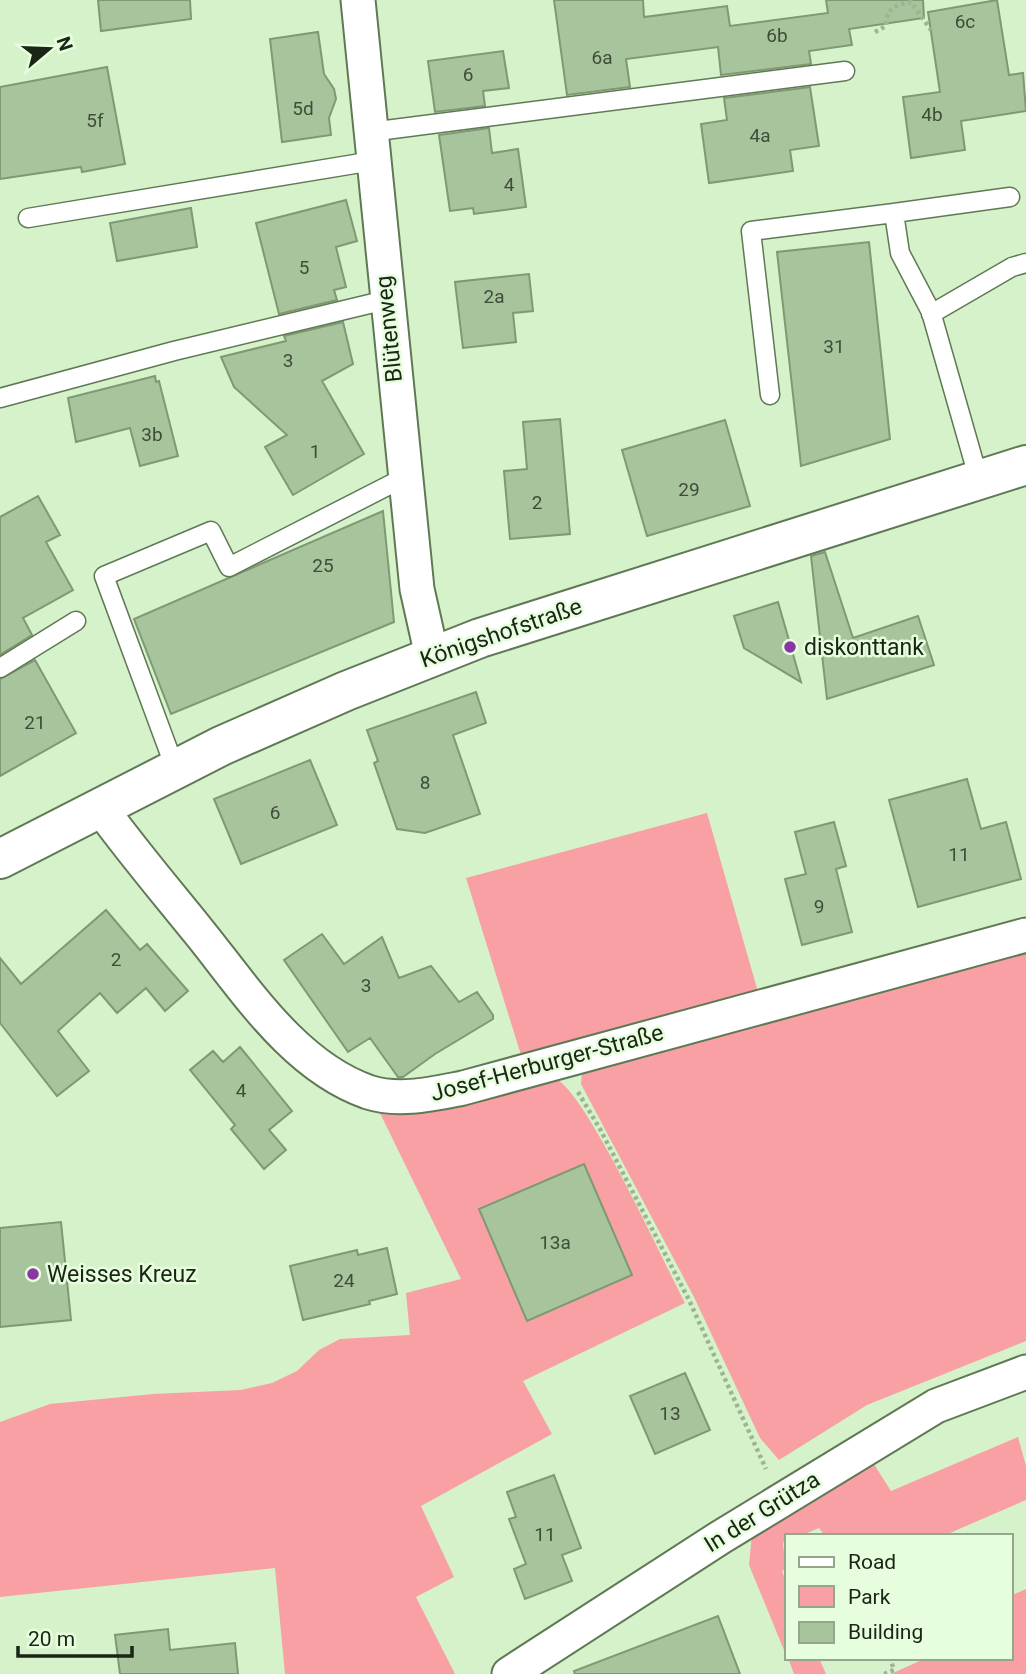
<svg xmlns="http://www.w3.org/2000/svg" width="1026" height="1674" font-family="Roboto,sans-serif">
	<rect width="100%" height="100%" fill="#d5f2ca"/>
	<path fill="#f9a0a4" d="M707,813L758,992L521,1055L466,878Z
		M1026,952V1341L867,1405L779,1460L760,1438L694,1297L581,1084L582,1072Z
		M556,1079C587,1094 664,1263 685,1303L523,1381L552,1434L421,1506L454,1577L416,1597L455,1674H285L275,1568L0,1597V1422L50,1404L153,1394L241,1390L272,1383L297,1371L319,1350L340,1339L410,1335L406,1293L461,1279L378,1109Z
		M1018,1437L1026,1466V1500L943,1536H825L819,1528L800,1536H786L783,1544L786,1569L782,1571L786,1582V1655L749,1565L752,1534L872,1461L891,1491Z
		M1026,1589V1674H891L926,1658H1010V1596Z
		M788,1658H819L826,1674H794Z"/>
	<path fill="#a8c49c" stroke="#7e9973" stroke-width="2" d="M98,0H190L191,19L101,31Z
		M554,0H643L644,17L727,6L730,26L828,13L826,0H923L924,18L849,29L852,45L809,51L811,64L721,75L718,47L626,59L630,87L567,95Z
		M997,0L1009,75L1023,73L1026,111L961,121L965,150L911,158L903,97L940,92L928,12Z
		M318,32L324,74L334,89L336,99L329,118L331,135L282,142L270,39Z
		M503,51L509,88L483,91L485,106L435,112L428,61Z
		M107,67L125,164L82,172L81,167L0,179V87Z
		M810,87L819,146L790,150L793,171L709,183L701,124L727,120L724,98Z
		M489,128L492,153L518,149L526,207L474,214L473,208L450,211L439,135Z
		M346,200L357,241L336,247L346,287L334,290L337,300L279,314L256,223Z
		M191,208L197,247L117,261L110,223Z
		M869,242L890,439L801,466L777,252Z
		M529,274L533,311L513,313L516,342L463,348L455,282Z
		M343,322L353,364L322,381L364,454L293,495L265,447L287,435L234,387L221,357L286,341L284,336Z
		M155,376L156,382L159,381L178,456L140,466L130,428L76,442L68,398Z
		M560,419L570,534L510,539L504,471L527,469L523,422Z
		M725,420L750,506L647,536L622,450Z
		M38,496L60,535L46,542L73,590L23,618L32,635L0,655V517Z
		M383,511L394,622L171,714L134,619Z
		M825,552L853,638L918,616L934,665L827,699L811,556Z
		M778,602L801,682L744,648L734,616Z
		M35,660L76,733L0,776V679Z
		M476,692L486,723L453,735L480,814L425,833L397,829L374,763L378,761L367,730Z
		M310,760L337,825L241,864L214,799Z
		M967,779L981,829L1006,822L1021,879L918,907L889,800Z
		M834,822L846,866L836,869L852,932L802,945L785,879L806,874L795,832Z
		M106,910L140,950L147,944L188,991L165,1011L146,988L117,1013L100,993L58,1031L89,1071L57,1096L0,1023V958L21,984Z
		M322,934L344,964L382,937L399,978L431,966L459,1002L477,992L493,1015V1019L435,1054L403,1077H398L370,1038L348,1052L284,960Z
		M240,1047L292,1111L269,1130L286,1150L264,1169L231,1129L235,1125L190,1070L213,1051L223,1062Z
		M584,1164L632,1275L527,1321L479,1209Z
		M61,1222L71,1320L0,1327V1228Z
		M387,1248L397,1294L369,1301L370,1304L303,1320L290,1266L357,1250L358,1255Z
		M685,1373L710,1430L655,1454L630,1396Z
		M554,1475L581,1548L562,1555L572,1581L525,1599L514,1569L526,1564L509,1519L516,1517L507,1492Z
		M718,1616L740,1674H575L574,1671Z
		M168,1629L170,1650L235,1643L238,1674H120L115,1635Z"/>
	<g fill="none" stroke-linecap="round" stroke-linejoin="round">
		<g stroke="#5f7955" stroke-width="21">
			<path id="service" d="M370,132L845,71
				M894,213L1010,197
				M28,218L373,161
				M931,314L1012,267L1026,263
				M770,395L751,231L894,213L900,253L931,312L979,480
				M0,398L174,351L386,300
				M0,668L76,621
				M175,768L104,576L211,531L229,567L405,477"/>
		</g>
		<g stroke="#5f7955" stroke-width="37">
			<path id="minor" d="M358,0L417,589L432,656
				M100,807C131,850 166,891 199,932C246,990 294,1066 368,1092C399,1102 432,1094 463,1088L1026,935
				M509,1674L721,1537L936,1406L1026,1372"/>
		</g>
		<g stroke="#5f7955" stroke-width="42">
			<path id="primary" d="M0,859L221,746L346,691L480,638L1026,465"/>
		</g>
		<path stroke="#9db494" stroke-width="4.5" stroke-dasharray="3.5 3.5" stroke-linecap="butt" d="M875,32L886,26L888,12L898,5L911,2L931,30
			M578,1092L600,1129L689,1300L766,1469
			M884,1674L894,1670L890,1658"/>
		<use href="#service" stroke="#fff" stroke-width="18"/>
		<use href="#minor" stroke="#fff" stroke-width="33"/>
		<use href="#primary" stroke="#fff" stroke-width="38"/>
	</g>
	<g fill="#8a37a5" stroke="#e6fedd" stroke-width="2.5">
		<circle cx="790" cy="647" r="7"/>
		<circle cx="33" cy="1274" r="7"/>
	</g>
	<g text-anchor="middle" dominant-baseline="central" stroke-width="5" stroke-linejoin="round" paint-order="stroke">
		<g font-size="19" fill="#3e4d38">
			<text x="965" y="21">6c</text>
			<text x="777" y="35">6b</text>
			<text x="602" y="57">6a</text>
			<text x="468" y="74">6</text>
			<text x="303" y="108">5d</text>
			<text x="932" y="114">4b</text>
			<text x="95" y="120">5f</text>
			<text x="760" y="135">4a</text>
			<text x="509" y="184">4</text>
			<text x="304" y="267">5</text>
			<text x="494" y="296">2a</text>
			<text x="834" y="346">31</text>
			<text x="288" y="360">3</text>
			<text x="152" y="434">3b</text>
			<text x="315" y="451">1</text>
			<text x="689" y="489">29</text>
			<text x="537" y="502">2</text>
			<text x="323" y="565">25</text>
			<text x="35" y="722">21</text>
			<text x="425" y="782">8</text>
			<text x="275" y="812">6</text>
			<text x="959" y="854">11</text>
			<text x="819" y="906">9</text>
			<text x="116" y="959">2</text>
			<text x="366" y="985">3</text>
			<text x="241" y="1090">4</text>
			<text x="555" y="1242">13a</text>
			<text x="344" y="1280">24</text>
			<text x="670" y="1413">13</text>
			<text x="545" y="1534">11</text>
		</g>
		<g font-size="23" fill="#1a2516" stroke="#e6fedd">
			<text transform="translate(389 329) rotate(-96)">Blütenweg</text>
			<text transform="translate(501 633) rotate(-19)">Königshofstraße</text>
			<text transform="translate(547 1063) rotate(-15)">Josef-Herburger-Straße</text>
			<text transform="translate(762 1512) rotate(-32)">In der Grütza</text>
		</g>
		<g font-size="23" fill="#1a2516" stroke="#e6fedd" text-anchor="start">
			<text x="804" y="647">diskonttank</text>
			<text x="47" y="1274">Weisses Kreuz</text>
		</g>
	</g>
	<rect x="785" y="1534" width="228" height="126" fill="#e6fedd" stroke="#94a78d" stroke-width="2"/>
	<rect x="799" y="1557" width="35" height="10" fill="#ffffff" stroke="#94a78d" stroke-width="2"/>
	<text x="848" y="1569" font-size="21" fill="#1a2516">Road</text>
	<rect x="799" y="1586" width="35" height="21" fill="#f9a0a4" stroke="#94a78d" stroke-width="2"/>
	<text x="848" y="1604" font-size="21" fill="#1a2516">Park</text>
	<rect x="799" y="1622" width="35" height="21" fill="#a8c49c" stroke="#94a78d" stroke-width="2"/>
	<text x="848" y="1639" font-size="21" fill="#1a2516">Building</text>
	<g transform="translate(49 49) rotate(71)" stroke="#e6fedd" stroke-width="5" paint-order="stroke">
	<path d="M0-5L12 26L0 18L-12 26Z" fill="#1a2516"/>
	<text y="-10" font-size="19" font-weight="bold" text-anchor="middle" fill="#1a2516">N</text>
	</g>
	<path d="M18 1646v10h114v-10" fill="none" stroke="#1a2516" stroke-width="3.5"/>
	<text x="28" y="1646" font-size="21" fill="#1a2516" stroke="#e6fedd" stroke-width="5" paint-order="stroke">20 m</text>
</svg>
